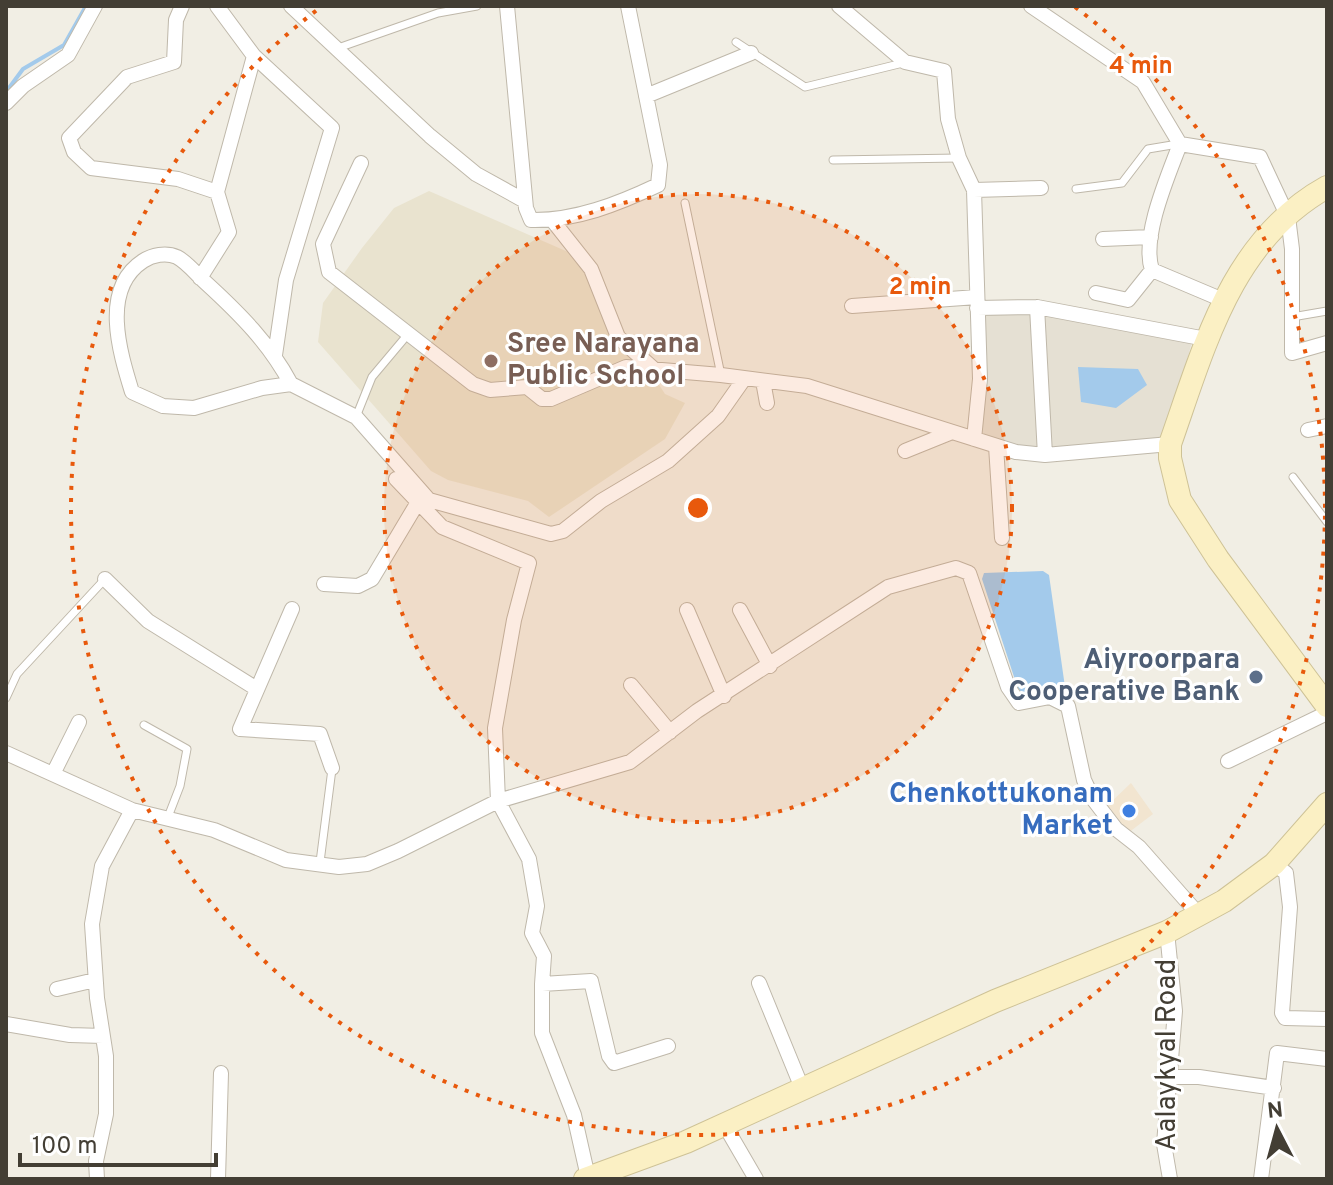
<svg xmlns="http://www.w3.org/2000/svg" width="1333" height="1185" font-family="Overpass,sans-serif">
	<rect width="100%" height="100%" fill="#f1eee4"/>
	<path fill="#e5e0d3" d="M1018,309L1192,342L1165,440L1020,449L980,438L984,311Z"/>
	<path fill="#f2e5d0" d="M1131,783L1153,814L1124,836L1106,807Z"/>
	<path fill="#e9e3cf" d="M429,191L575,255L665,394L685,403L665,439L549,517L528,501L448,480L431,471L318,342L323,303L362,248L394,208Z"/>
	<path fill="#a3caeb" d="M1078,367L1138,369L1147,385L1116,408L1081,402Z
		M1043,571L1049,575L1065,687L1020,695L982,579L984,573Z"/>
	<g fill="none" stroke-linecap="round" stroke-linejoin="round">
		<path stroke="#a3caeb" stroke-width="4" d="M6,92L23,69L64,45L86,6"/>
		<g stroke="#bfb8aa" stroke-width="9">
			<path id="lane" d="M736,42L805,87L903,63
				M338,48L438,13L477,6
				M833,160L959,158
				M1076,189L1122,183L1148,149L1178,144
				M685,203L721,375
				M1292,317L1327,311
				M356,417L372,377L409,333
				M1293,477L1327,522
				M6,698L17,674L105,579
				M144,725L187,749L180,786L168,817
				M320,862L332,769"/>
		</g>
		<g stroke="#bfb8aa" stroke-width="16">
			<path id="street" d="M182,6L176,20L174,62L127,77L69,138L74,152L91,168L178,179L217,192
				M217,6L254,56L332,128L286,280L275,355
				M291,6L430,136L476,174L525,201
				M507,6L526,208L531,220C575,221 618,204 658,185L660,165L628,6
				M839,6L905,62L944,71L948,119L959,158L974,190L980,379L974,439
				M1031,6L1143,82L1180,144L1260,157L1288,217L1292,249V353L1327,343
				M646,96L751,53
				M6,103L23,86L68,55L95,6
				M1180,144C1168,176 1141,237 1152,270L1223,300
				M361,163L323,244L329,272L473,384L490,390L527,387L542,399H551L626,367L721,375L807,386L1016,452L1045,455L1170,444
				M974,190L1041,188
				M553,221L591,269L618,337L656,371
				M1103,239L1151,237
				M200,278L229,232L217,192L254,56
				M1096,293L1128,300L1152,270
				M852,306L977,297
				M1037,307L1045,455
				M977,308L1037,307L1206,339
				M763,381L767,403
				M291,384C269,343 240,314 205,282C197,275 187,262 177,257C166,252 152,255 143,261C100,289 120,353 132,392L163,406L194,408L262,388L291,384L356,417L429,500L551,534L563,531L601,501L668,461L718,416L744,379
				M1308,430L1327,426
				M996,446L1002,538
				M905,451L952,432
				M105,579L148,621L257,689
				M324,584L358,586L372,579L418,502
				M292,609L240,729L320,734L332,768
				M687,610L724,696
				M740,610L770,666
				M631,685L670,732
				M6,753L132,810L214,830L286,860L339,867L367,864L398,851L498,801L495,728L514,620L529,563L442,527L396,479
				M1228,761L1327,713
				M53,774L79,722
				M1274,864L1286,873L1290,907L1282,1013L1285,1018L1327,1019
				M1167,932L1175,1011L1164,1144L1170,1179
				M759,983L802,1088
				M542,984V1033L574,1115L588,1177
				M57,989L95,980
				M6,1024L70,1035L103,1036
				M668,1046L614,1063L609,1056L591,981L542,984L544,956L532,933L537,906L529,859L498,801L630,762L697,711L888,587L956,568L969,573L1008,687L1019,703L1050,697L1068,706L1084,780L1093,799L1116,829L1139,847L1199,915
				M1169,1077H1199L1274,1088
				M724,1124L756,1179
				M97,1179L96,1161L106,1114V1056L97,998L92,924L102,866L132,810
				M218,1179L221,1073
				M1261,1179L1277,1053L1327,1059"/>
		</g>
		<g stroke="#cec296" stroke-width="24">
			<path id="secondary" d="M1327,187C1231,240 1204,348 1170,444V458L1180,500L1218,559L1327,706
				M585,1179L686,1142L995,1001L1167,932L1224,901L1274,864L1327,804"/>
		</g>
		<use href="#lane" stroke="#fff" stroke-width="7"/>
		<use href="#street" stroke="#fff" stroke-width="14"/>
		<use href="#secondary" stroke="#fbf0c4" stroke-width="22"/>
	</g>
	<circle cx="698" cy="508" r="314" fill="#e8590c" fill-opacity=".12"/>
	<g fill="none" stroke="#e8590c" stroke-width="4" stroke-dasharray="4 8">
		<circle cx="698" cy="508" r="314"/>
		<path d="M1075 7A627 627 0 1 1 321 7"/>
	</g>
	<circle fill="#8d6e63" stroke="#fff" stroke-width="3" cx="491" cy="361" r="8"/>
	<circle fill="#5c6f8a" stroke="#fff" stroke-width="3" cx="1256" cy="677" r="8"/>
	<circle fill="#3f7fe0" stroke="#fff" stroke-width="3" cx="1129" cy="811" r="8"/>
	<g text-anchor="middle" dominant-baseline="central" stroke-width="6" stroke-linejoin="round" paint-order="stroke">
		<g font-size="28" font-weight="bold" fill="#785e54" stroke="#fff" text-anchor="start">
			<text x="507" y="345">Sree Narayana<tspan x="507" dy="32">Public School</tspan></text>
		</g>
		<g font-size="28" font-weight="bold" fill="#4e5e75" stroke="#fff" text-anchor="end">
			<text x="1240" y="661">Aiyroorpara<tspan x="1240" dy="32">Cooperative Bank</tspan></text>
		</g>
		<g font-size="28" font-weight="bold" fill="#366cbe" stroke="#fff" text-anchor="end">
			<text x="1113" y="795">Chenkottukonam<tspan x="1113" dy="32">Market</tspan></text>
		</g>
		<g font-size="28" fill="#433e34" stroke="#fff">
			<text transform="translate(1168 1055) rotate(-90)">Aalaykyal Road</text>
		</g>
	</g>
	<circle cx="698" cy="508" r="12" fill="#e8590c" stroke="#fff" stroke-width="4"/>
	<g font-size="24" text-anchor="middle" font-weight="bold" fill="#e8590c" stroke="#fff" stroke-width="6" stroke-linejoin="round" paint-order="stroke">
		<text x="1141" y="73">4 min</text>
		<text x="920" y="294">2 min</text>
	</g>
	<rect width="1333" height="1185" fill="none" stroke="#433e34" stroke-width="16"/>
	<g transform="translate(1277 1129) rotate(354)" stroke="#ffffff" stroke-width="6" paint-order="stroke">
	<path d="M0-6L14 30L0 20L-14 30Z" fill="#433e34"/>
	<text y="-12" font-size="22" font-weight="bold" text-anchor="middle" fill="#433e34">N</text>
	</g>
	<path d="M20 1153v12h196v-12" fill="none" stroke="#433e34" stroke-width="4"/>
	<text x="32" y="1153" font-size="24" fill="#433e34" stroke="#ffffff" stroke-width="6" paint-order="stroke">100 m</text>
</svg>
